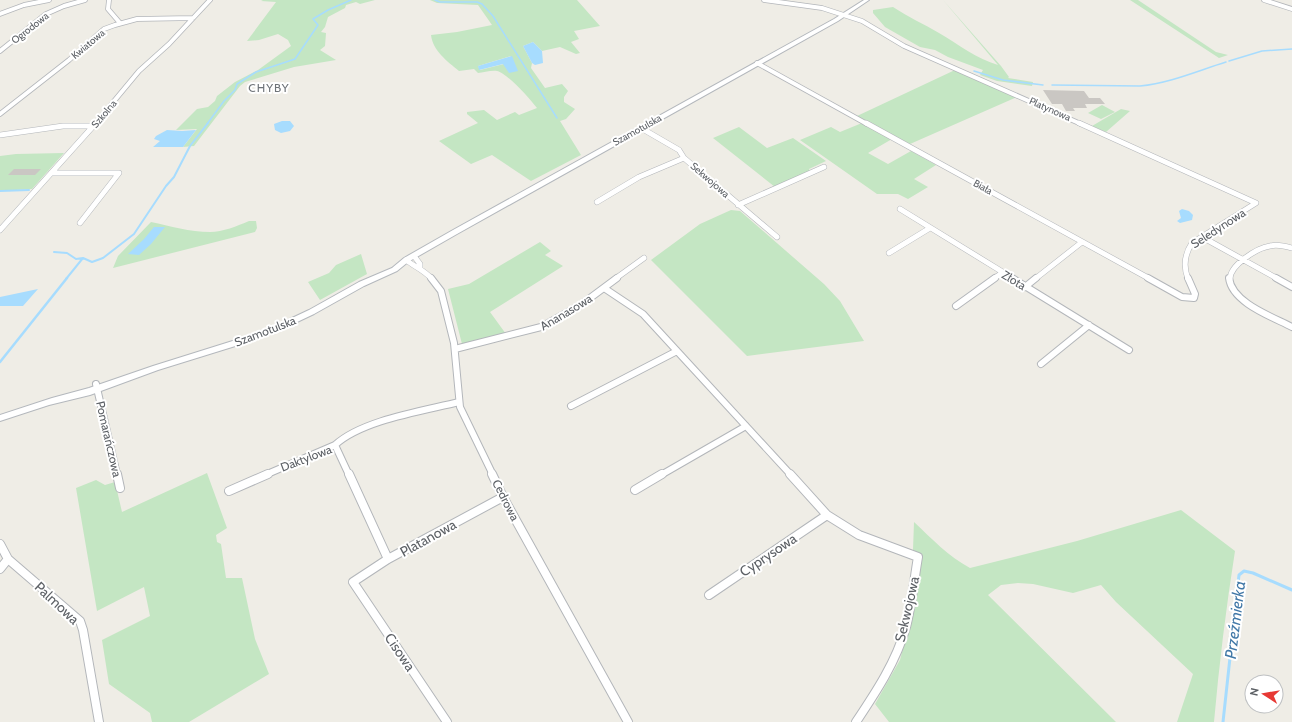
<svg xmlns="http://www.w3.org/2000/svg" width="1292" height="722" font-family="Cabin,sans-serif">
	<rect width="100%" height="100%" fill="#efede6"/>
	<path fill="#c4e6c3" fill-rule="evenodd" d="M263,0H375L360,4L356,2L346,5L345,8L328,17L325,27L321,32L326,33L325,46L320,50L336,60L294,67L245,82L240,86L194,146L183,147L197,129L176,130L197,109L208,107L215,101L217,96L235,82L258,70L291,46L288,40L278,34L259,40L247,41L276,2L261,1Z
		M430,0H577L600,26L574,31L579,39L571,42L580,53L576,54L560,47L542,51L533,42L523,46L532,63L531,68L545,88L562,84L568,91L564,97V102L575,109L566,119L560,121L581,155L531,181L492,155L471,164L439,141L478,123L467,114V112L484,110L497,120L515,112L519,115L537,108C530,99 507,73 497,71C491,70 483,73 478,73L474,69L459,71C447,61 433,51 431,35L457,32L492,25L478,5L437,3ZM511,56L504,64L480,70L478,66Z
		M943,0L1001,66L1009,77L1008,78L1033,82L1032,86L997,81L980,75L983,70L948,57L935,50L920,47L885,27L873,13V10L893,7C908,17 924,24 939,33C958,44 977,59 998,65Z
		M1130,0H1138L1216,52L1228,55L1219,58Z
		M955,70L1017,97L910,144L857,116Z
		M1102,105L1115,112L1101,119L1088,113Z
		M1121,109L1130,111L1106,132L1092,126Z
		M862,123L892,139L868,153L888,164L911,151L936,165L914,179L928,187L908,199L898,194H877L800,140L831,127L840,132Z
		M739,127L767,148L793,138L826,161L809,169L810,171L775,187L713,138Z
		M64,153L32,189L0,191V156L16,154Z
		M731,210L740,211L824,284L840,301L864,341L747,356L651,260L700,224Z
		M249,221H256L257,228L255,232L113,268L118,256L151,222C170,226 190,232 210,232C223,232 237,226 249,221Z
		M540,242L551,251L545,255L563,266L490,312L506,334L462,344L448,289L469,284Z
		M361,254L367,274L320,300L308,282L329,273L336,265Z
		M207,473L227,528L216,535L217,542L221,544L226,578H242L255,639L269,674L189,722H152L150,713L109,684L102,640L150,616L144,587L97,611L76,488L96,480L105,485L115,482L122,512Z
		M1181,510L1235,551C1226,608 1219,665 1214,722H1177L1193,674L1116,602L1101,585L1073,593L1033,584L1018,583L1001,585L988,595L1116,722H889L875,704L900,660L917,594L922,556L913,550L914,522C932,539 948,556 970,568L1077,541Z"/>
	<path fill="#a7dcfe" d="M533,42L542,51L543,63L535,65L532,63L523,46Z
		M512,56L518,71L509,73L503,64L479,70L478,66Z
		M282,121H290L294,126L290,131L281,133L275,130L274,124Z
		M167,130L182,131L196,130L183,147H153L160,141L154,139L156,136Z
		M1182,209L1189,211L1193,215L1192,220L1180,223L1177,221L1181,218L1179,211Z
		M154,227H165L151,244L139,255L128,254L144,239Z
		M38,289L23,306H0V297Z"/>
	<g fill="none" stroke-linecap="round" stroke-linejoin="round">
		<path stroke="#a7dcfe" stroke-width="1.5" d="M435,0L440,2H477L482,4L493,16L557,118
			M1229,61L1262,51L1292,49
			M974,71L1003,80L1043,85
			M1052,85L1140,86C1170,83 1197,71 1226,62
			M207,124L224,101L235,90L237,84L256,72L295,59L318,25L313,19L328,10L351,0"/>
		<path stroke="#a7dcfe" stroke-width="2" d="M0,191L29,190
			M54,252L67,253L76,259L83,258L92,262L103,258L134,234L166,186L174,177L190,146L208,123
			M66,279L83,258"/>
		<path stroke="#a7dcfe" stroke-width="2.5" d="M0,362L67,278"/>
		<path stroke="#a7dcfe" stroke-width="3" d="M1223,722L1239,575L1244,571L1253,573L1292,590"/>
	</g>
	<path fill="#cac7c3" d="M1043,90L1084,91L1089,98H1100L1105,104H1085L1087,108H1073L1075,111H1066L1062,104H1052Z
		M14,169H41L35,175H8Z"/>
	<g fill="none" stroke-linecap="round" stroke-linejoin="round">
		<g stroke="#b3b6ba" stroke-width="5.5">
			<path id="street-far3" d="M109,0L108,9L120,23
				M764,0L822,8L862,21L904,46L1081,124
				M1264,0L1292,9
				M0,14L24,5L49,0
				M0,51L46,14L64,6L85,0
				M757,63L867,124
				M0,114L69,60L104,29L115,25L137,19L193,18
				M95,124L139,71L169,44L210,0"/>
		</g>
		<g stroke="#b3b6ba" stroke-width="6">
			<path id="street-far2" d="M866,123L1150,279
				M1079,123L1256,203L1192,243C1184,255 1183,266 1188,279
				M641,128L679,150L684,158L777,237
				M0,135L63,126H93
				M51,173H119L80,223
				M597,202L639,177L684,158
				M738,205L824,167
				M900,209L1014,279
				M0,230L96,123
				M1202,237L1278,279
				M889,253L930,228
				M414,256L420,264V268
				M406,260C415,267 424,270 432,279
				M615,279L644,258
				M993,279L1002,273
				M1035,279L1082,242
				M1230,279C1230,265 1257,248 1270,246C1277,244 1285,246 1292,248"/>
		</g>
		<g stroke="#b3b6ba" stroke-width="8">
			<path id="street-far1" d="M431,278L441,291L454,343L460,407L493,475
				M1012,278L1129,350
				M1148,278L1182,297L1194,298L1195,294L1188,278
				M1229,278C1232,303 1273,317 1292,327
				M1276,278L1292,287
				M1025,287L1036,278
				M604,288L643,314L791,475
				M956,306L995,278
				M455,349L541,327L582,304L617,278
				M1041,364L1089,325
				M96,384L117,475
				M571,406L677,351
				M335,445C362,420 423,411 459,402
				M265,475L335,445L349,475
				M661,475L746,426"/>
		</g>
		<g stroke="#b3b6ba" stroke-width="10">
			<path id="street" d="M117,474L120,488
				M349,474L388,559
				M492,474L503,497L628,722
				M790,474L827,515L859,535L918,557C914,580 912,604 906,627C896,662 876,692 856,722
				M635,490L662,474
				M229,491L268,474
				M0,544L8,559L80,621L83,630L99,722
				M0,569L8,559
				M709,595L827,515
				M447,722L353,582L388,559L503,497"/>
		</g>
		<g stroke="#b4b8bd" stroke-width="2">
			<path id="secondary" d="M864,0H869L838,21L457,234L408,262L397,271L364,286L314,314L278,331L245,343L158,370L90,395L49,405L0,421V415L52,398L89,388L153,366L239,339L273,327L309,310L359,282L392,268L404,258L453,230L834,19Z"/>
		</g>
		<use href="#street-far3" stroke="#fff" stroke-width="4"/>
		<use href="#street-far2" stroke="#fff" stroke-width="5"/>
		<use href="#street-far1" stroke="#fff" stroke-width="6"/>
		<use href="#street" stroke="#fff" stroke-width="8"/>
		<use href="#secondary" fill="#fff" fill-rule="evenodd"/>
	</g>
	<g text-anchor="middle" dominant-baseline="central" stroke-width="4" stroke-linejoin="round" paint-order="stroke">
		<g font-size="10" fill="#5d6166" stroke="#fff">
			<text transform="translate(30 28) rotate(-38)">Ogrodowa</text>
			<text transform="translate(88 44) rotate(-40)">Kwiatowa</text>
			<text transform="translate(1050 109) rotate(24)">Platynowa</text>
			<text transform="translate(104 114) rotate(-50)">Szkolna</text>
			<text transform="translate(637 130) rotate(-29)">Szamotulska</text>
			<text transform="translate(710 180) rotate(41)">Sekwojowa</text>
			<text transform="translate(983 187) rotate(29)">Biała</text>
		</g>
		<g font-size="12" letter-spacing="1" fill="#6e7378" stroke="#fff">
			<text x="269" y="87">CHYBY</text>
		</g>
		<g font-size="12" fill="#5d6166" stroke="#fff">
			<text transform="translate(1218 228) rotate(-33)">Seledynowa</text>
			<text transform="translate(1014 280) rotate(31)">Złota</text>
			<text transform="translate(566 312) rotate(-31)">Ananasowa</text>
			<text transform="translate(265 331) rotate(-21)">Szamotulska</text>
			<text transform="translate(109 439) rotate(77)">Pomarańczowa</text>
			<text transform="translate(306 458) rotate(-21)">Daktylowa</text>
			<text transform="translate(506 500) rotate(63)">Cedrowa</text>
		</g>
		<g font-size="14" fill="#5d6166" stroke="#fff">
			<text transform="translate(428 538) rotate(-29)">Platanowa</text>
			<text transform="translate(768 555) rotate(-34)">Cyprysowa</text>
			<text transform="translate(57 603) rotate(43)">Palmowa</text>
			<text transform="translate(907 609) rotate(-77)">Sekwojowa</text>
			<text transform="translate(400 652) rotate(56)">Cisowa</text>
		</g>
		<g font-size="16" font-style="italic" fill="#4178a7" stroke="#fff">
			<text transform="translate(1235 620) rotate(-83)">Przeźmierka</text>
		</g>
	</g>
	<g transform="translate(1264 694) rotate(282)"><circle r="19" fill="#ffffff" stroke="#bec0c2"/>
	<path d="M0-3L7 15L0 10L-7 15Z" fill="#e73934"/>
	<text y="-6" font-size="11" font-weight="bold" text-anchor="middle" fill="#5d6166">N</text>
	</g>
</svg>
